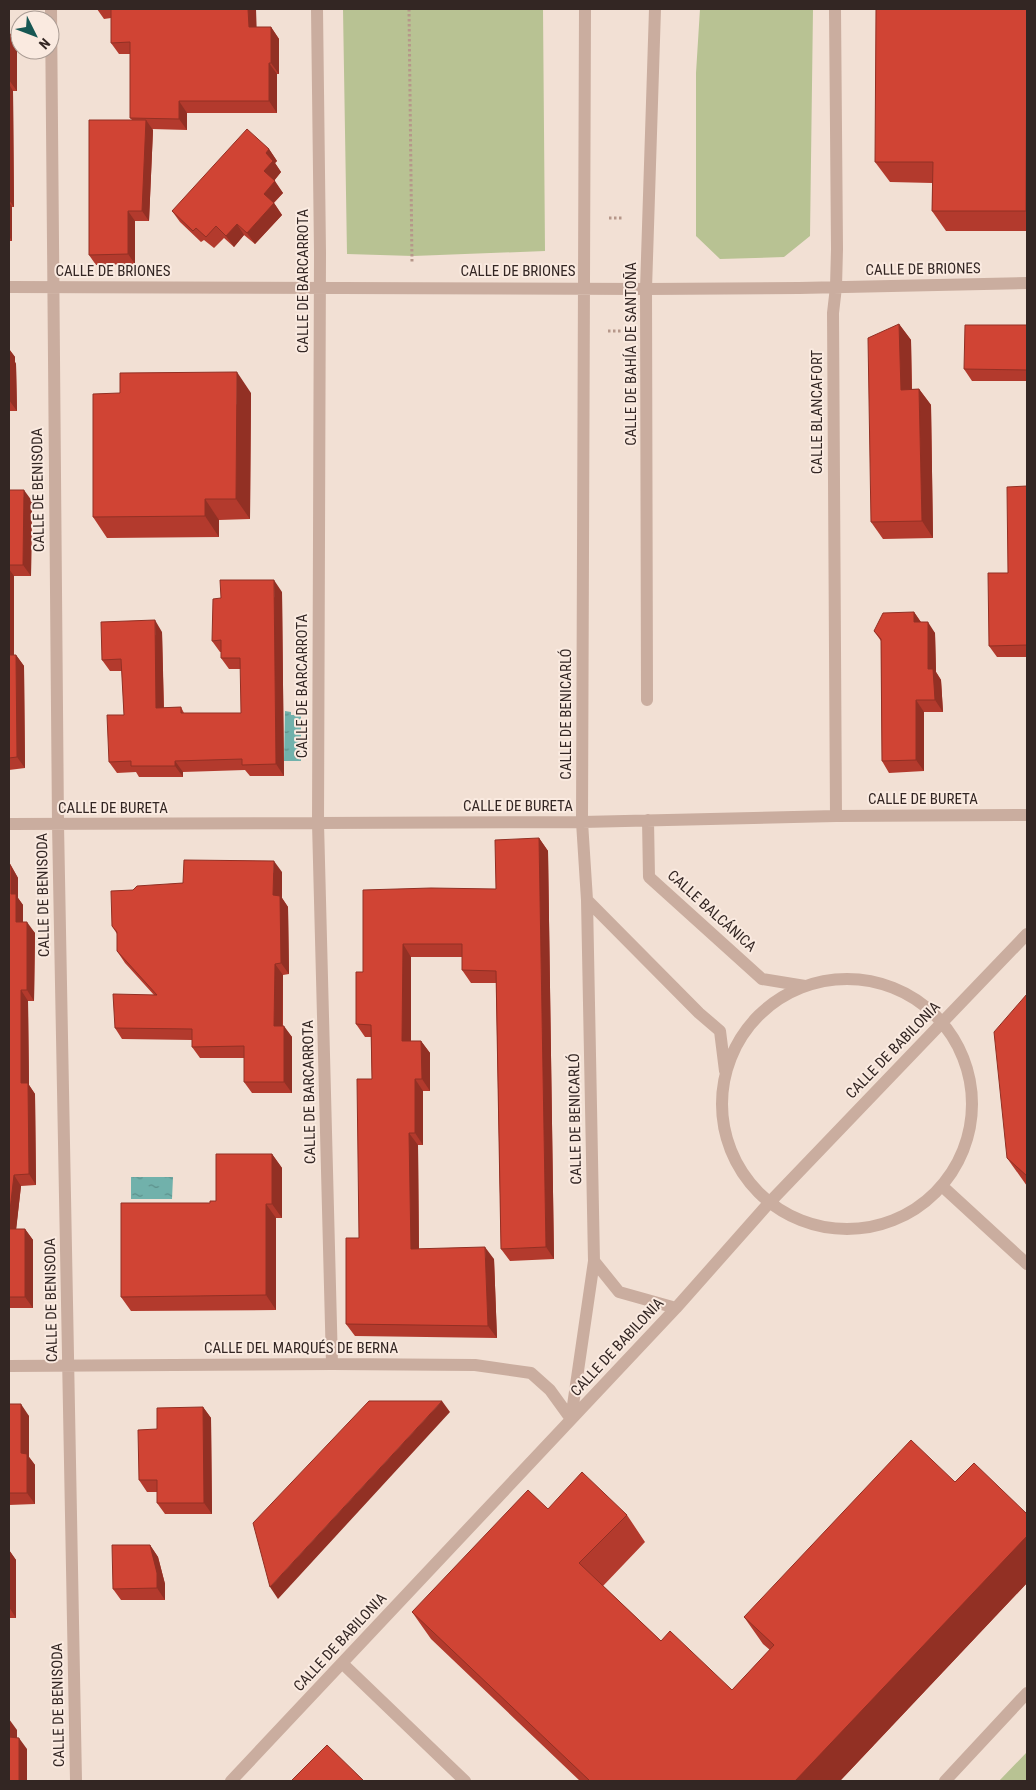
<svg xmlns="http://www.w3.org/2000/svg" width="1036" height="1790" font-family="'Roboto Condensed',sans-serif">
	<defs>
		<pattern id="water-ripples" width="26" height="14" patternUnits="userSpaceOnUse" patternTransform="scale(1.25)"><rect width="26" height="14" fill="#71b1ab"/><path d="M2 4q2-2 4 0t4 0M15 11q2-2 4 0t4 0" fill="none" stroke="#5d908b"/></pattern>
	</defs>
	<rect width="100%" height="100%" fill="#f2e0d4"/>
	<path fill="#b8c293" d="M343,9H543L545,251L413,256L347,254Z
		M700,9H813L810,236L784,257L720,259L696,236V73Z
		M1027,1752V1781H999Z"/>
	<path fill="url(#water-ripples)" d="M285,711L291,712V715H301V761H284Z
		M131,1177H173L172,1199H131Z"/>
	<g fill="none" stroke-linecap="round" stroke-linejoin="round">
		<path stroke="#b6978a" stroke-width="3" stroke-dasharray="2.5 2.5" stroke-linecap="butt" d="M409,9L412,263
			M609,218H623
			M608,331H622"/>
		<path stroke="#caad9f" stroke-width="12" d="M51,9L58,824L76,1781
			M317,9L320,253L318,823L332,1364
			M585,9L582,822L587,900L594,1261L619,1292L676,1308
			M835,9L837,249L836,287L833,313L836,816
			M9,287L646,289L799,288L1027,283
			M647,700L646,289L655,9
			M648,820L649,877L762,979L805,986
			M9,824L582,822L836,816L1027,815
			M587,900L699,1013L720,1031L725,1071
			M722 1104a125 125 0 1 1 250 0a125 125 0 1 1-250 0Z
			M942,1186L1027,1264
			M9,1366L332,1364L475,1365L531,1373L550,1390L571,1419
			M571,1419L594,1261
			M342,1663L465,1781
			M231,1781L676,1308L769,1203L1027,934
			M945,1781L1027,1693"/>
	</g>
	<path fill="#b33a2d" d="M97,9H256V27H271L279,39V74H277V113H187V130L152,129L153,130L149,221H135V264L96,265L89,255L132,120L130,118V54H119L111,43V18L104,19Z
		M1027,9V231H946L932,211V183L890,182L875,162Z
		M9,32L17,43V91H13L14,207H12V241H9Z
		M269,149L277,161L275,163L281,172L274,181L283,193L274,203L282,215L255,244L244,235L234,247L224,238L214,248L204,240L201,242L180,222L172,211Z
		M899,324L911,340L912,389H919L931,405L933,538L883,539L871,522Z
		M1027,325V381H972L964,369Z
		M9,349L15,357V362L16,364L17,411H9Z
		M251,393L250,519L219,520V537L107,538L93,517Z
		M1027,486V657H997L989,646L1008,573Z
		M9,490L32,501L31,576H14V655H16L24,666L25,768L9,770Z
		M282,592L284,776H250L245,770L183,772V777H139L136,772L117,773L109,762L124,715L122,671H110L102,660L162,632L164,708L181,707L184,713H241V669H229L221,658V652H220L212,641Z
		M914,612L921,622L935,633L936,672L941,680L943,712H924V771L889,773L882,761L881,641L874,631Z
		M539,838L548,851L554,1259L510,1261L501,1249L496,983H471L462,970V957H411V1041H421L430,1053V1091H423V1145H418L419,1249L494,1259L497,1338L355,1336L346,1324L359,1238L372,1079L371,1037H365L356,1024L363,972V890L496,889Z
		M9,862L18,878V898L23,905V922L35,933L34,1001H28L29,1085L35,1094L36,1185L21,1186L16,1229H25L33,1240V1308H9Z
		M282,872V898L288,907L289,974L283,975V1026L292,1037V1093H252L244,1082V1058H200L192,1047V1040L122,1039L115,1028L154,995L125,963L117,951V934L112,926L133,890L183,883Z
		M1027,994V1186L1007,1158Z
		M272,1154L282,1168V1218H276V1310L131,1311L121,1297L216,1201Z
		M9,1404L29,1416V1457L35,1465V1504L9,1505Z
		M203,1407L211,1418L212,1514H165L157,1503V1492H147L139,1480L157,1429Z
		M955,1482L1027,1514V1583L840,1781H580L431,1639L412,1612L548,1509L627,1515L645,1542L603,1586L661,1641L732,1690L770,1650L763,1644L744,1617Z
		M150,1545L158,1557L165,1584V1600H121L113,1589Z
		M9,1550L16,1560V1618H9Z"/>
	<path fill="#923024" d="M248,9H256L257,38L249,27Z
		M1027,25V212L1026,211Z
		M271,27L279,39V74L271,63Z
		M9,32L17,43V91L9,80Z
		M269,63L277,74V113L269,101Z
		M9,84L13,91L14,207L9,200Z
		M179,101L187,113V130L179,119Z
		M146,120L153,130L149,221L142,211Z
		M269,149L277,161L275,163L281,172L272,183L264,171L266,153Z
		M275,181L283,193L271,205L264,194Z
		M9,202L12,207V241L9,236Z
		M274,203L282,215L255,244L247,233Z
		M128,211L135,221V264L128,254Z
		M237,224L244,235L234,247L226,236Z
		M899,324L911,340L912,406L901,390Z
		M9,349L15,357V362L16,364L17,411L9,400Z
		M237,372L251,393L250,519L236,499Z
		M919,389L931,405L933,538L922,521Z
		M24,490L32,501L31,576L23,565Z
		M205,499L219,520V537L205,516Z
		M9,569L14,576V666L9,659Z
		M274,580L282,592L284,776L276,764Z
		M914,612L922,624L914,622Z
		M155,620L162,632L164,720L156,708Z
		M928,622L935,633L936,672L941,680L943,712L935,700L928,669Z
		M16,655L24,666L25,768L17,757Z
		M916,700L924,712V771L916,760Z
		M175,761L183,772V777L175,766Z
		M539,838L548,851L554,1259L546,1247Z
		M274,861L282,872V898L288,907L289,974L281,963L273,895Z
		M9,862L18,878V898L23,905V933L16,922L11,894Z
		M27,922L35,933L34,1001L27,990Z
		M403,944L411,957V1053L402,1041Z
		M275,964L283,975L282,1037L274,1026Z
		M21,990L28,1001L29,1085L35,1094L36,1185L29,1174L21,1083Z
		M284,1026L292,1037V1093L284,1082Z
		M421,1041L430,1053V1091L422,1079Z
		M415,1079L423,1091V1145L415,1133Z
		M409,1133L418,1145L419,1261L411,1249Z
		M272,1154L282,1168V1218L272,1204Z
		M14,1175L21,1186L15,1240L9,1230V1219Z
		M266,1204L276,1218V1310L266,1295Z
		M25,1229L33,1240V1308L25,1297Z
		M485,1247L494,1259L497,1338L488,1326Z
		M442,1401L450,1412L278,1599L270,1587Z
		M21,1404L29,1416V1457L35,1465V1504L27,1493L21,1453Z
		M203,1407L211,1418L212,1514L204,1503Z
		M1027,1536V1583L840,1781H795Z
		M150,1545L158,1557L165,1584V1600L157,1588Z
		M9,1550L16,1560V1618L9,1607Z
		M9,1719L17,1730V1749L9,1737Z
		M19,1738L27,1749V1781H19Z"/>
	<path fill="#d04434" stroke="#923024" d="M111,9H248L249,27H271V63H269V101H179V119L130,118V42L111,43Z
		M876,9H1027L1026,211H932L933,162H875Z
		M89,120H146L142,211H128V254L89,255Z
		M247,129L269,149L266,153L273,161L264,171L275,181L264,194L274,203L247,233L237,224L226,236L216,226L206,237L196,228L193,231L172,211Z
		M899,324L901,390L919,389L922,521L871,522L868,338Z
		M965,325H1027V370L964,369Z
		M237,372L236,499H205V516L93,517V394L120,393V373Z
		M1027,486V645L989,646L988,573H1008L1007,487Z
		M9,490H24L23,565H9Z
		M220,580H274L276,764L242,765V759L175,761V766H131V761L109,762L107,715H124L121,659L102,660L101,622L155,620L156,708L181,707V713H241L240,658H221V640L212,641L213,599L221,598Z
		M914,612V622H928V669H933L935,700H916V760L882,761L881,639L874,631L883,613Z
		M9,655H16L17,757L9,758Z
		M539,838L546,1247L501,1249L496,971L462,970V944H403L402,1041H421L422,1079H415V1133H409L411,1249L485,1247L488,1326L346,1324V1238H359L357,1079H372L371,1025L356,1024V972H363V890L431,888L496,889L495,840Z
		M184,860L274,861L273,895L280,896L281,963L275,964L274,1026H284V1082H244V1046L192,1047V1029L115,1028L113,994L157,995L117,951V932L112,926L111,891L133,890L137,886L183,883Z
		M9,866L11,867V894H16V922H27V990H21V1083H28L29,1174L14,1175L9,1219Z
		M1027,994V1176L1007,1158L994,1032Z
		M216,1154H272V1204H266V1295L121,1297V1203H210V1201H216Z
		M9,1229H25V1297H9Z
		M369,1401H442L270,1587L253,1523Z
		M9,1404H21V1453L27,1454V1493H9Z
		M203,1407L204,1503H157V1480H139L138,1430L157,1429V1408Z
		M911,1440L955,1482L974,1463L1027,1514V1536L795,1781H590L412,1612L528,1490L548,1509L582,1472L627,1515L579,1563L661,1641L670,1631L732,1690L774,1645L744,1617Z
		M112,1545H150L157,1573V1588L113,1589Z
		M9,1719V1737L19,1738V1781H9Z
		M327,1745L364,1781H291Z"/>
	<g text-anchor="middle" dominant-baseline="central" stroke-width="4" stroke-linejoin="round" paint-order="stroke">
		<g font-size="15" fill="#332623" stroke="#faeae0">
			<text transform="translate(923 269) rotate(-1)">CALLE DE BRIONES</text>
			<text x="113" y="271">CALLE DE BRIONES</text>
			<text x="518" y="271">CALLE DE BRIONES</text>
			<text transform="translate(303 281) rotate(-90)">CALLE DE BARCARROTA</text>
			<text transform="translate(631 354) rotate(-90)">CALLE DE BAHÍA DE SANTOÑA</text>
			<text transform="translate(817 412) rotate(-90)">CALLE BLANCAFORT</text>
			<text transform="translate(38 490) rotate(-91)">CALLE DE BENISODA</text>
			<text transform="translate(302 686) rotate(-90)">CALLE DE BARCARROTA</text>
			<text transform="translate(566 714) rotate(-90)">CALLE DE BENICARLÓ</text>
			<text x="923" y="799">CALLE DE BURETA</text>
			<text x="518" y="806">CALLE DE BURETA</text>
			<text x="113" y="808">CALLE DE BURETA</text>
			<text transform="translate(43 895) rotate(-91)">CALLE DE BENISODA</text>
			<text transform="translate(712 911) rotate(42)">CALLE BALCÁNICA</text>
			<text transform="translate(893 1050) rotate(-46)">CALLE DE BABILONIA</text>
			<text transform="translate(309 1092) rotate(-91)">CALLE DE BARCARROTA</text>
			<text transform="translate(575 1119) rotate(-91)">CALLE DE BENICARLÓ</text>
			<text transform="translate(51 1300) rotate(-91)">CALLE DE BENISODA</text>
			<text transform="translate(617 1347) rotate(-47)">CALLE DE BABILONIA</text>
			<text x="301" y="1348">CALLE DEL MARQUÉS DE BERNA</text>
			<text transform="translate(340 1642) rotate(-47)">CALLE DE BABILONIA</text>
			<text transform="translate(58 1705) rotate(-91)">CALLE DE BENISODA</text>
		</g>
	</g>
	<rect width="1036" height="1790" fill="none" stroke="#332623" stroke-width="20"/>
	<g transform="translate(35 35) rotate(132)"><circle r="24" fill="#faeae0" stroke="#aa9c94"/>
	<path d="M0-4L9 19L0 12L-9 19Z" fill="#175753"/>
	<text y="-8" font-size="14" font-weight="bold" text-anchor="middle" fill="#332623">N</text>
	</g>
</svg>
